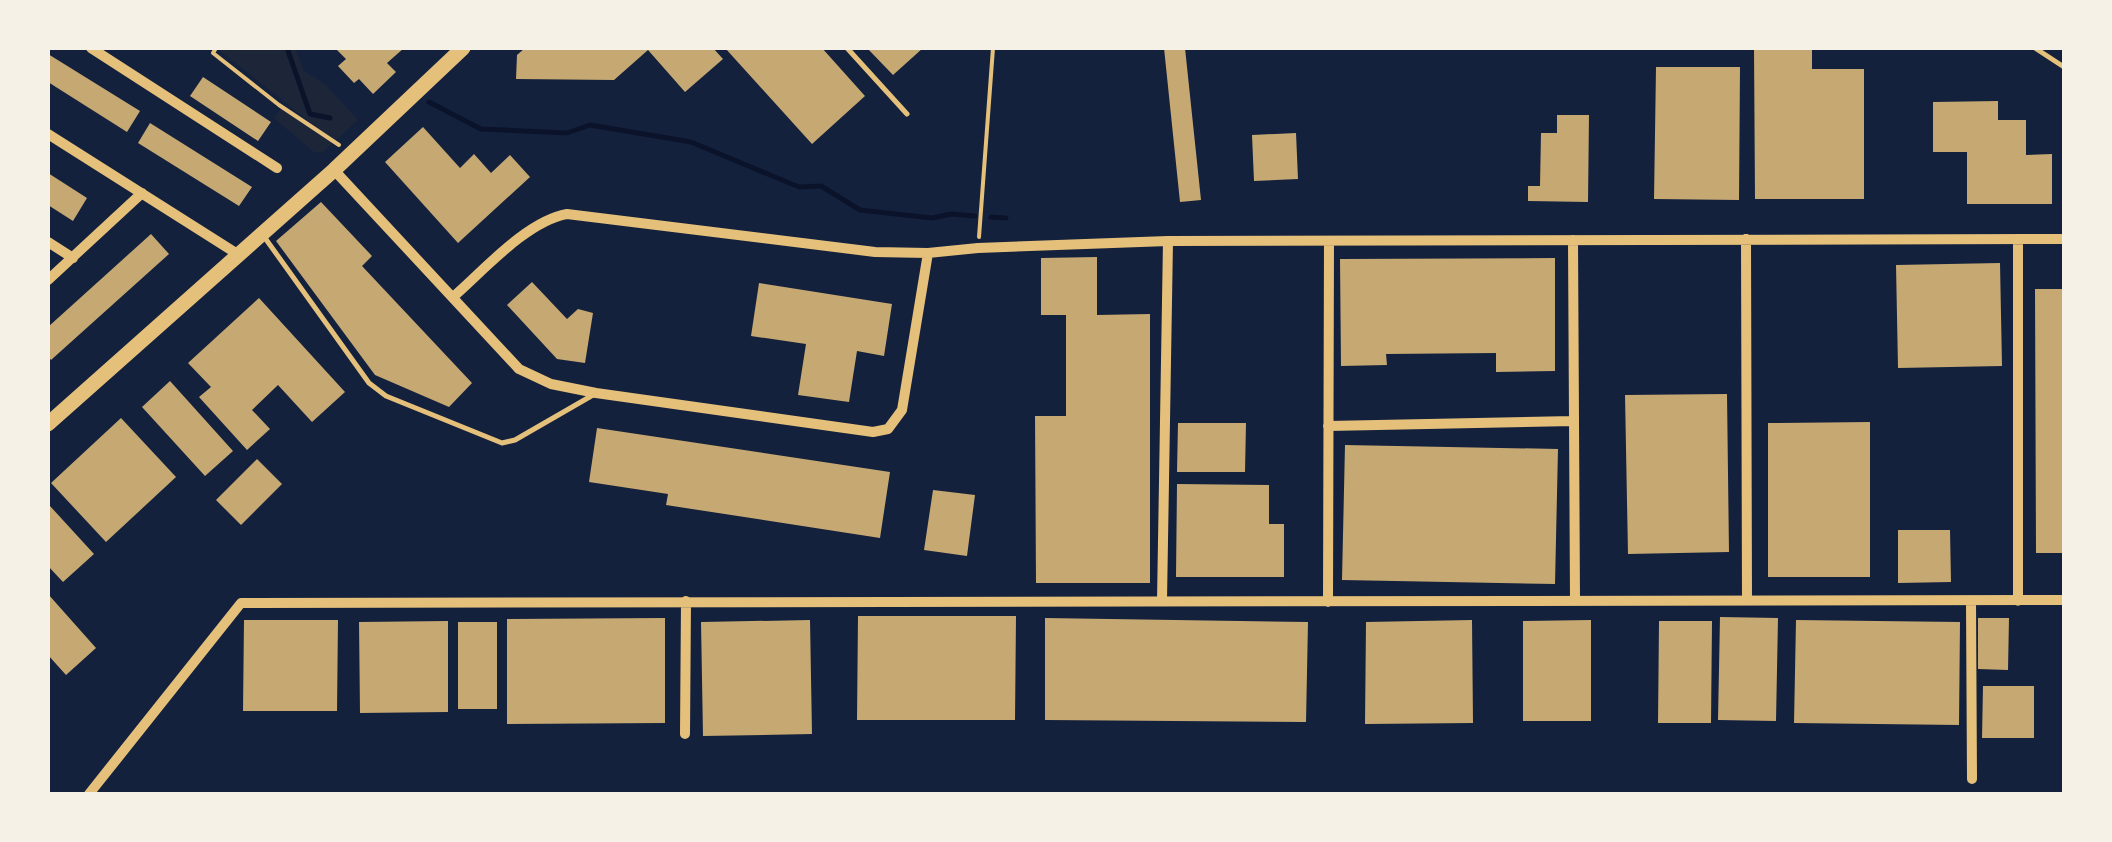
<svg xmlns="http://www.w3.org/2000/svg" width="2112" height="842" font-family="'PT Serif',serif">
	<rect width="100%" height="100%" fill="#14213d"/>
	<path fill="#1d2539" d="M221,48H295L304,71L325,84L358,120L322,153L314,152L274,118L282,107L320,130L219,50Z"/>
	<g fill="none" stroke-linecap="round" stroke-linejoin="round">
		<path stroke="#0b132b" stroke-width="5" d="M287,48L310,114L330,118
			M429,102L481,129L567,133L590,125L691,142L799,187L821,186L860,210L932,218L951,214L975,216
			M991,217L1006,218"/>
	</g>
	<path fill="#c6a872" d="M335,48H404L387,63L396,72L373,94L359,79L354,83L338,66L346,59Z
		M525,48H713L723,59L685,92L648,50L614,80L516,79L517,55Z
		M725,48H822L865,96L812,144Z
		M867,48H923L893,75Z
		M1164,48H1185L1201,200L1180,202Z
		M1754,48H1812V69H1864V199H1755Z
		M48,54L140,111L127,132L48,82Z
		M1656,67H1740L1739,200L1654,199Z
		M203,77L271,122L258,141L190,96Z
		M1998,101V120H2026V155L2052,154V204H1967V152H1933V102Z
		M1557,115H1589L1588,202L1528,201V186H1540L1541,133H1557Z
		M150,123L252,187L239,206L138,143Z
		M423,127L460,168L474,154L491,173L510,155L530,177L458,243L385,162Z
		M1296,133L1298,179L1254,181L1252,135Z
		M48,173L87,198L73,221L48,205Z
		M321,202L372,256L362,266L472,383L449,407L375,375L276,241Z
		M151,234L169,254L51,360L48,356V327Z
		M1097,257V315L1150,314V583H1036L1035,416H1066V315H1041V258Z
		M1555,258V371L1496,372V353L1386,354L1387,365L1341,366L1340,259Z
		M2000,263L2002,366L1898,368L1896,265Z
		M532,282L567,319L578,309L593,313L585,363L557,359L507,305Z
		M759,283L892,304L884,356L857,351L849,402L798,395L806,344L751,336Z
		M2035,289H2064V553H2036Z
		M259,298L345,392L312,422L278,385L252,410L270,429L247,450L199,397L211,387L188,363Z
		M170,381L233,451L205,476L142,407Z
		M1727,394L1729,552L1628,554L1625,395Z
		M121,418L176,477L106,542L51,483Z
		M1870,422V577H1768V423Z
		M1178,423H1246L1245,472H1177Z
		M597,428L890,472L880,538L666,505L668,494L589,482Z
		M1345,445L1558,449L1555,584L1342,580Z
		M257,459L282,484L241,525L216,500Z
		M1177,484L1269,485V524H1284V577H1176Z
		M933,490L975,495L967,556L924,550Z
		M50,506L94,554L63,582L48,566V509Z
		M1898,530H1950L1951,582L1898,583Z
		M48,594L96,648L66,675L48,655Z
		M858,616H1016L1015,720H857Z
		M1720,617L1778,618L1776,721L1718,720Z
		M665,618V723L507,724V619Z
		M1045,618L1308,622L1306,722L1045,720Z
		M1978,618H2009L2008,670L1978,669Z
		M244,620H338L337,711H243Z
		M810,620L812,734L703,736L701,622Z
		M1472,620L1473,723L1365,724L1366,622Z
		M1591,620V721H1523V621Z
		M1796,620L1960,622L1959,725L1794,723Z
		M448,621V712L360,713L359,622Z
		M1659,621H1712L1711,723H1658Z
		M458,622H497V709H458Z
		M1983,686H2034V738H1982Z"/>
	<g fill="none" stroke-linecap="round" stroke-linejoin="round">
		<path stroke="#e5c07b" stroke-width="4" d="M216,48L213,53L279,105L339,145
			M979,237L993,48"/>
		<path stroke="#e5c07b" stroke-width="5" d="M847,48L907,114
			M2035,48L2064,67
			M265,238L369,383L386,396L502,443L515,440L593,395"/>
		<path stroke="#e5c07b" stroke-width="10" d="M91,48L277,168
			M48,134L239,255
			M334,170L519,369L551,384L596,393L873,432L888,429L902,410L928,253
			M1746,239L1747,600
			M2018,239V601
			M1573,240L1575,600
			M48,242L73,258
			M48,280L142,193
			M453,297C484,270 527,221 567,214L875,252L928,253L978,248L1168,241L2064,239
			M1328,426L1573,421
			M1162,601L1168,241
			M1328,602L1329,241
			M1971,602L1972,779
			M685,734L686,601
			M89,794L241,603L2064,600"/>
		<path stroke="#e5c07b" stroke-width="15" d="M48,424L334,170L463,48"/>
	</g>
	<rect width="2112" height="842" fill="none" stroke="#f6f1e7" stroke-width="100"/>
</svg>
